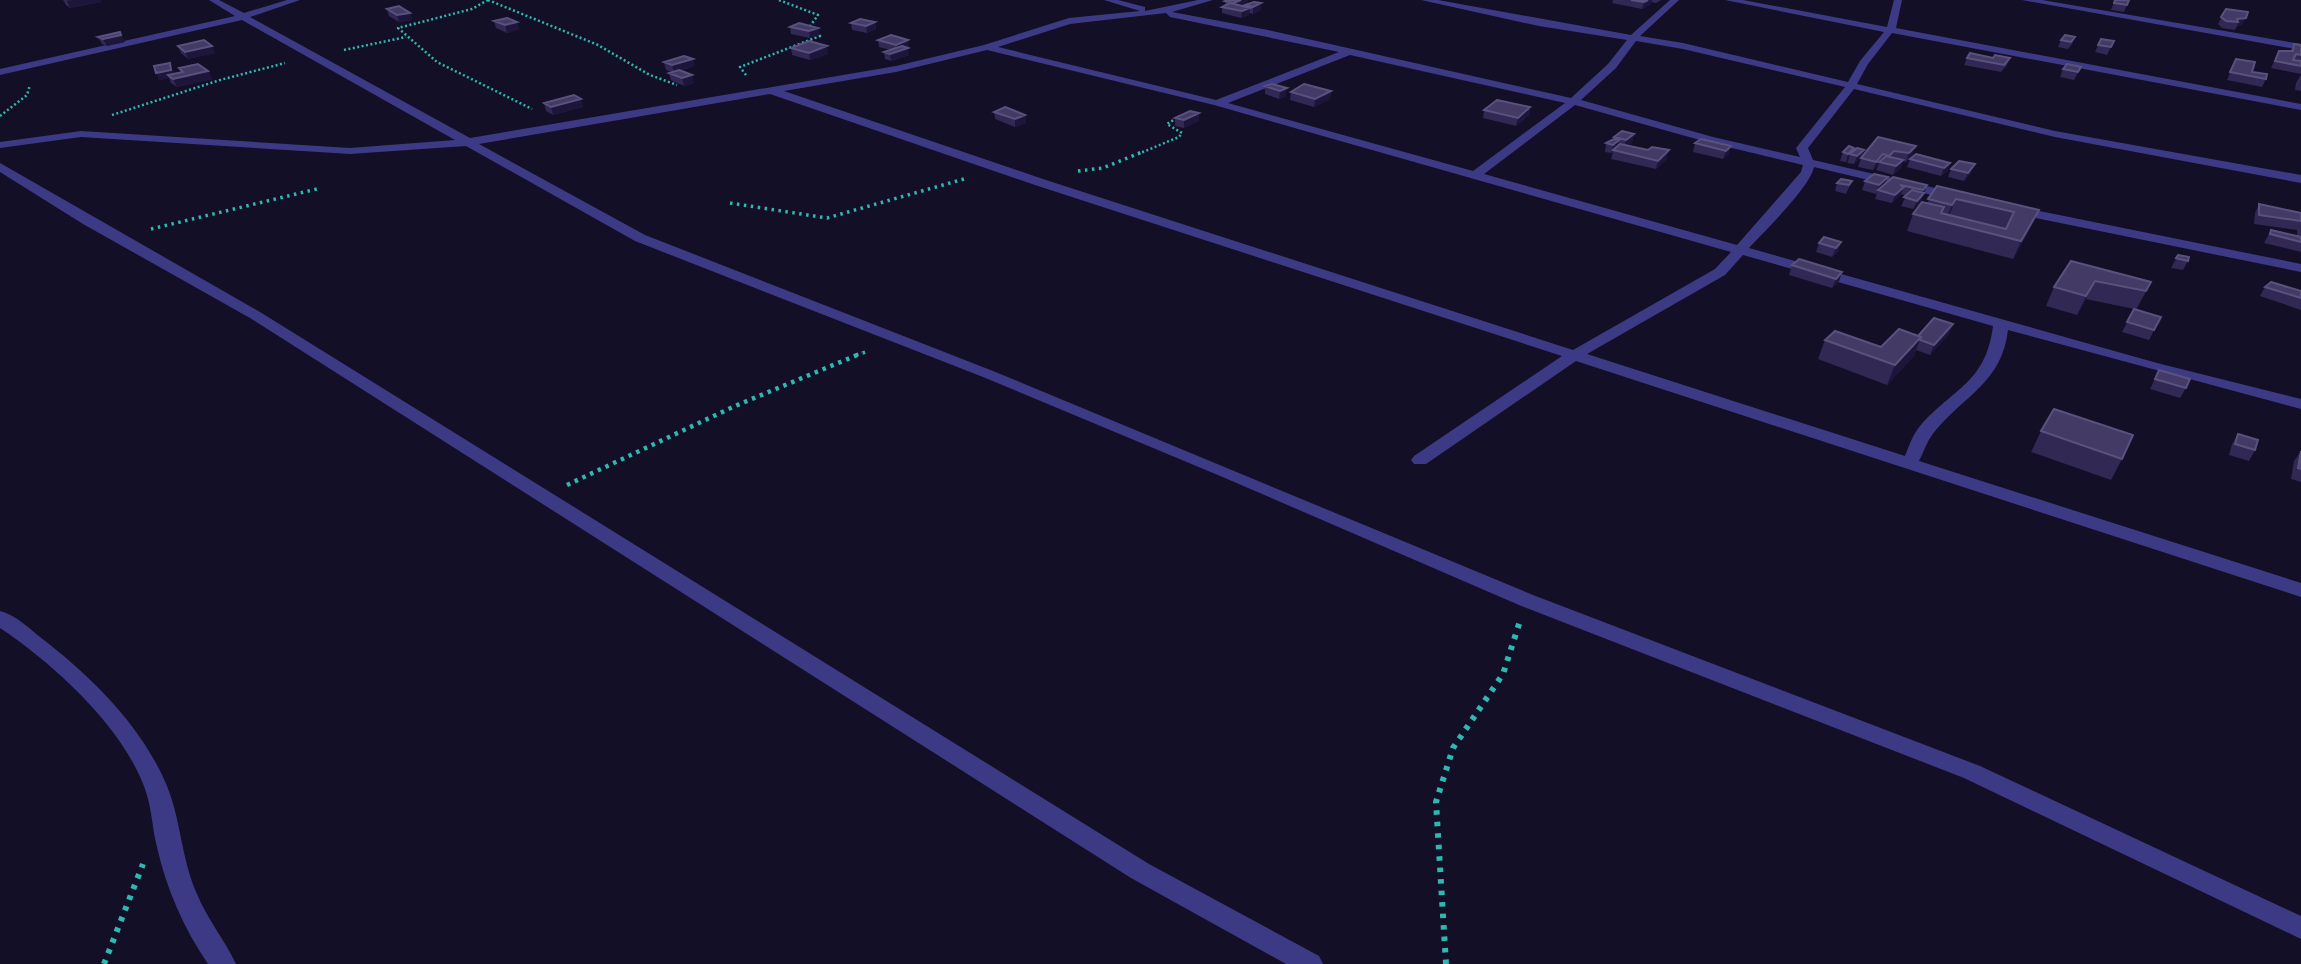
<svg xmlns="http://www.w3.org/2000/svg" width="2301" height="964" font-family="'Fira Sans Condensed',sans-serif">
	<rect width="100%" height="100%" fill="#130f26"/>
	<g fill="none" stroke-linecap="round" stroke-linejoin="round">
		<path stroke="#2fb8b0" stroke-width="2.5" stroke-dasharray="2 2.5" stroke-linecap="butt" d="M488,0L472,9L398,28L437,62L532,109
			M488,0L598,45L650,75L677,85
			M779,0L818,15L808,29
			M344,50L406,37
			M746,75L740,67L820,36L816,33
			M112,115L220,80L285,63
			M0,116L27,95L30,85
			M1138,154L1179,137L1182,133L1167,124L1180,116"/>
		<path stroke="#2fb8b0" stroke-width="3.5" stroke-dasharray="2.5 4.5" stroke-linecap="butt" d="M1078,171L1103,168L1142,152
			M730,203L827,218L964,179
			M151,229L321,188
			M856,355L869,351"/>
		<path stroke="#2fb8b0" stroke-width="4.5" stroke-dasharray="3.5 5" stroke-linecap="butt" d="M567,485L735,406L862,353"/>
		<path stroke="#2fb8b0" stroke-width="6" stroke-dasharray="4.5 7" stroke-linecap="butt" d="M104,964L143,864
			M1446,964L1436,802L1453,748L1503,674L1520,621"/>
		<path fill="#3d3a85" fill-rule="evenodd" d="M209,0H219L244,13L287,0H300L250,17L470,138L896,66L984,45L1069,18L1140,11L1104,0H1118L1145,7V11L1198,0H1213L1172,12L1268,30L1571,98L1608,64L1627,40L1539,26L1421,0H1438L1631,35L1670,0H1679L1640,36L1683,43L1848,82L1860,61L1884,32L1725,0H1743L1887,27L1894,0H1902L1896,28L2301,104V110L1892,33L1868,64L1857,84L2055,131L2301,175V183L2055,137L1854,89L1808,148L1813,160L1957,193L1963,197L1957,201L1814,167C1810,187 1764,232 1749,248L2157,363L2301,399V409L2008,330C2002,382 1965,395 1935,431C1928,439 1924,451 1919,461L2301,583V597L1576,361L1426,464H1414L1411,460L1414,456L1562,356L1038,186L770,94L479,144L645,235L993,371L1533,595L1980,766L2301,916V939L1964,778L1519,605L1225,478L983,377L635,241L466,146L350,154L81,137L0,148V142L81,131L350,148L455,140L242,20L0,75V69L235,16ZM1166,13L1170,17L1339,52L1216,100L998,47L1070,24ZM1636,41L1683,49L1845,87L1796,148L1800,157L1713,137L1581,100L1616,68ZM987,50L1214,105L1731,252L1715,269L1573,350L1046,180L784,91L896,72ZM1350,55L1565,103L1473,171L1228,103ZM1575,105L1707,142L1803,165L1801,172L1737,245L1484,174ZM1743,255L1993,326C1986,383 1953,388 1920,426C1913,434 1909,446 1905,456L1587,354L1725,275Z
			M2022,0H2042L2301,44V50Z
			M0,163L260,312L1149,864L1319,956L1323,964H1286L1131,878L250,318L83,224L0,172Z
			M2015,206L2301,264V272L2011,213V207Z
			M0,611C15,615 28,627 40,637C91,676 142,726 167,786C181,820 181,858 197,894C207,919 225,940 236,964H208C184,929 166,888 157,847C152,828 152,808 145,789C123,727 54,664 0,628Z"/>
	</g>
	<path fill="#312854" d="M63,0H100L101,2L70,8L66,5Z
		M1228,0H1248V4L1242,6L1245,7V5L1261,3V10L1253,14L1249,13V15L1241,18L1222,13V7L1225,5V1Z
		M1613,0H1661L1656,3L1651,2V4L1642,9L1612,3Z
		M2115,0L2127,5L2124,12L2111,10Z
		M387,9L410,13L412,20L399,22L389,16Z
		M2226,9L2242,25L2237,26L2235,30L2222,28L2218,24Z
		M494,21L519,29L507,33L496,28Z
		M875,22L876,29L867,33L852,30L851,23Z
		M790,27L818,28L819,35L810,38L791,34Z
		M98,37L124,39L125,42L107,46L102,44Z
		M2075,37L2072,44L2068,49L2058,47L2061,40Z
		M2101,39L2114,41L2107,55L2095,52Z
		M878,40L909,47L907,48L909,55L891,61L885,59L884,52L890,50L879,47Z
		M2294,44L2301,45V74L2271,68L2279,51H2290Z
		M178,46L215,53L188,59L181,53Z
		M791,48L828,54L810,60L792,55Z
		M1967,58H2010L2007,65L2001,72L1964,65Z
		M693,59L694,66L681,71L694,83L684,86L671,80L669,73L672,72L666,70L664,62Z
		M2236,59L2252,72L2266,79L2262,87L2227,80Z
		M2081,67L2074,80L2060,77L2063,69Z
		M179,68L208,71L212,79L177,87L171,83L169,78L159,80L173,71L174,74L181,72Z
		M2300,76H2301V91L2295,90L2296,83Z
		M1272,84L1286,96L1279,99L1265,94V86Z
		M1331,91L1330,99L1314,107L1290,100L1291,92Z
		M544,103L583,107L553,115L546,111Z
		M1530,107L1529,115L1516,126L1483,118L1484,110Z
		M994,112L1025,115L1026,123L1015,127L995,119Z
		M1175,118L1199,121L1184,128L1175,126Z
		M1634,134L1632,142L1627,146L1667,159L1656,169L1611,159L1613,152L1611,153L1605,152L1606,143L1614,139V137Z
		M1878,137L1913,154L1906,162L1903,161L1900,169L1893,175L1876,170L1879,164L1873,170L1858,167L1861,158L1854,164L1847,163L1849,159L1846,162L1840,161L1843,152L1854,148L1853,152L1861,158Z
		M1695,143L1731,146L1728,155L1723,159L1693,152Z
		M1910,159L1950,163L1947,171L1941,176L1907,167Z
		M1951,169L1971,173L1964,181L1948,177Z
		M1888,177L1885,184L1927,185L1921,201L1913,209L1901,206L1906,196L1901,194L1892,203L1875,199L1877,193L1876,194L1862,190L1865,181Z
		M1852,181L1846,194L1835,191L1837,183Z
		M1937,186L2039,210L2031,227L2013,259L1907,231L1913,214L1927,203Z
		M2259,204L2301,213V252L2264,243L2271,230L2297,236V230L2254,224L2255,213Z
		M1841,242L1838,251L1832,257L1816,252L1819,243Z
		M2178,255L2188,261L2183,270L2171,268Z
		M2071,261L2151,282L2136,310L2161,317L2149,340L2122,332L2134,309L2086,299L2077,315L2046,306L2054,287Z
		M1792,265L1842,272L1839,281L1832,288L1789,275Z
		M2265,287L2301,291V310L2260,296Z
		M1949,334L1930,355L1916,350L1914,356L1887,385L1818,359L1825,340L1881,347L1918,336Z
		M2159,370L2186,388L2180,398L2150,389Z
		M2041,431L2122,459L2111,480L2031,452Z
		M2238,434L2255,450L2249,461L2229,455L2232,444Z
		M2301,451V482L2291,479L2294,461Z"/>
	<path fill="#1d163a" d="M73,0H100L101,2L70,8L67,1Z
		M1241,0H1248V4L1233,10V3Z
		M1648,0H1652L1651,4L1642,9L1644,2Z
		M1261,3V10L1253,14V7Z
		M1250,8L1249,15L1241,18L1242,11Z
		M410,13L412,20L399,22L397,15Z
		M2246,18L2242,25L2237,26L2238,22L2237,19Z
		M517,22L519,29L507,33L505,25Z
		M875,22L876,29L867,33L866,26Z
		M818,28L819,35L810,38L809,31Z
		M120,32L125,42L107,46L103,39Z
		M908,40L909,47L901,50L908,48L909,55L891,61L890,54L897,52L896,45Z
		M212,46L215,53L188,59L185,52Z
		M827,46L828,54L810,60L809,53Z
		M693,59L694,66L674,73L672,65Z
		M170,63L175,77L168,75L169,78L159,80L156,73Z
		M208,71L212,79L177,87L173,79Z
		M692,75L694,83L684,86L682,78Z
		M1287,88L1286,96L1279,99L1280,91Z
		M1331,91L1330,99L1314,107L1315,99Z
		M581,99L583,107L553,115L551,107Z
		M1530,107L1529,115L1516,126L1518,118Z
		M1199,113V121L1184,128V120Z
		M1025,115L1026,123L1015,127V119Z
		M1634,134L1632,142L1624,148L1626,140Z
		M1619,140L1618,149L1613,150L1611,153L1613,145Z
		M1731,146L1728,155L1723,159L1726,151Z
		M1916,146L1913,154L1906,162L1909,153Z
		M1854,148L1852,155L1850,154L1849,159L1846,162L1848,154Z
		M1669,150L1667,159L1656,169L1658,161Z
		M1864,150L1861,158L1854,164L1857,156Z
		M1883,154L1880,163L1873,170L1876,162Z
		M1903,160L1900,169L1893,175L1896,166Z
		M1950,163L1947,171L1941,176L1944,168Z
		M1975,164L1971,173L1964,181L1968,173Z
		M1888,177L1884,186L1878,190L1876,194L1879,185Z
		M1927,185L1921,201L1913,209L1917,201Z
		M1904,187L1900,196L1892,203L1895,195Z
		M1956,199L1949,216L1945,222L1952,205Z
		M2039,210L2031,227L2013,259L2021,241Z
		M1841,242L1838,251L1832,257L1836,248Z
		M1842,272L1839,281L1832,288L1836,279Z
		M2095,281L2086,299L2077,315L2086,296Z
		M1953,324L1949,334L1930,355L1934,345Z
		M1921,337L1914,356L1887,385L1895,365Z"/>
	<path fill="#433a66" stroke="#5a527e" stroke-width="2" d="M1228,0H1241L1233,3L1225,1Z
		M1631,0H1648L1644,2Z
		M2115,0H2129L2127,5L2114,3Z
		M1254,2L1261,3L1253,7L1245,5Z
		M1230,3L1250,8L1242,11L1222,7Z
		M399,6L410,13L397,15L387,9Z
		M2226,9L2248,12L2246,18L2237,19L2238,22L2226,21L2221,17Z
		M507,18L517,22L505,25L494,21Z
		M860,19L875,22L866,26L851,23Z
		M799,23L818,28L809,31L790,27Z
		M120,32L121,35L103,39L98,37Z
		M891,35L908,40L896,45L878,40Z
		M2065,35L2075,37L2071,42L2061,40Z
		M2101,39L2114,41L2111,47L2098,45Z
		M204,40L212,46L185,52L178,46Z
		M809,41L827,46L809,53L791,48Z
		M2294,44L2301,45V55L2296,54L2293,60L2301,61V66L2275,61L2279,51H2293Z
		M902,46L908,48L890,54L884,52Z
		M1970,53L1993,58L1995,55L2010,58L2004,65L1967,58Z
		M684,56L693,59L672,65L664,62Z
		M2236,59L2255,62L2252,72L2267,74L2266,79L2230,72Z
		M170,63L171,70L156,73L154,66Z
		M198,64L208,71L173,79L168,75L183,72L179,68Z
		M2067,64L2081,67L2078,72L2063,69Z
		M679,70L692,75L682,78L669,73Z
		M1272,84L1287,88L1280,91L1265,86Z
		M1304,84L1331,91L1315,99L1291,92Z
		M574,95L581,99L551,107L544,103Z
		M1497,100L1530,107L1518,118L1484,110Z
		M1005,107L1025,115L1015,119L994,112Z
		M1190,111L1199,113L1184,120L1175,118Z
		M1622,131L1634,134L1626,140L1614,137Z
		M1878,137L1916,146L1909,153L1894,151L1889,156L1883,154L1876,162L1861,158Z
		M1614,139L1619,140L1613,145L1606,143Z
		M1701,139L1731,146L1726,151L1695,143Z
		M1620,144L1648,150L1652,147L1669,150L1658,161L1613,150Z
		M1849,146L1854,148L1848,154L1843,152Z
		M1857,148L1864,150L1857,156L1850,154Z
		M1916,154L1950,163L1944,168L1910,159Z
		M1886,156L1903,160L1896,166L1879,162Z
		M1959,161L1975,164L1968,173L1951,169Z
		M1874,174L1888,177L1879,185L1865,181Z
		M1893,177L1927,185L1923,190L1900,185L1904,187L1895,195L1878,190Z
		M1841,179L1852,181L1849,185L1837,183Z
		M1937,186L2039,210L2021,241L1913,214L1922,202L1944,207L1941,213L2006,229L2014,212L1956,199L1952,205L1928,199Z
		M1912,190L1924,193L1917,201L1904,197Z
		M2259,204L2301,213V221L2259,215Z
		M2271,230L2301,237V242L2270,234Z
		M1824,237L1841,242L1836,248L1819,243Z
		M2178,255L2189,257L2188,261L2176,258Z
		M1799,259L1842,272L1836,279L1792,265Z
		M2071,261L2151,282L2146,291L2095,281L2086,296L2054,287Z
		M2271,282L2301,291V298L2265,287Z
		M2134,309L2161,317L2154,330L2127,322Z
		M1934,318L1953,324L1934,345L1920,340L1921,337L1918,336Z
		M1899,329L1921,337L1895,365L1825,340L1835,331L1881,347Z
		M2159,370L2190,379L2186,388L2155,379Z
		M2054,409L2133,435L2122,459L2041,431Z
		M2238,434L2258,440L2255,450L2235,444Z
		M2301,451V469L2298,468Z"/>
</svg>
